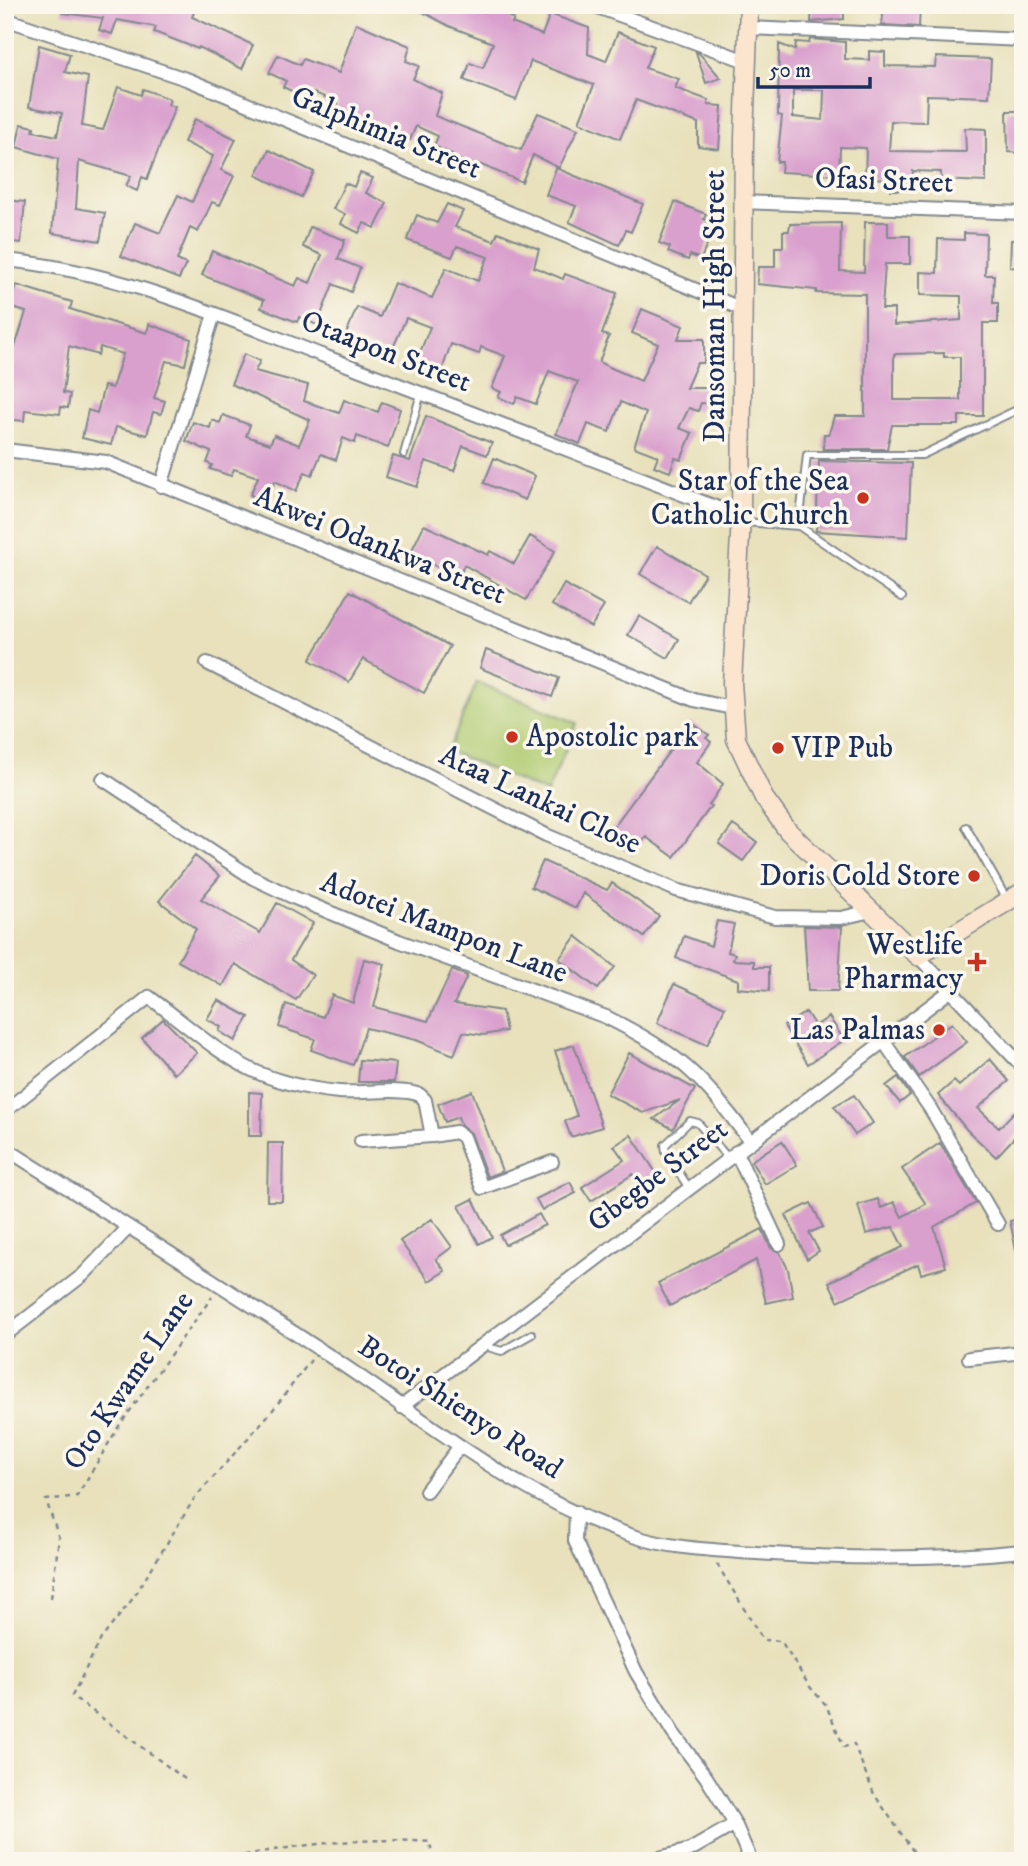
<svg xmlns="http://www.w3.org/2000/svg" width="1028" height="1866" font-family="'IM FELL DW Pica',serif">
	<rect width="100%" height="100%" fill="#fbf7ec"/>
	<filter id="ink" filterUnits="userSpaceOnUse"><feTurbulence type="fractalNoise" baseFrequency=".0143" numOctaves="2"/><feDisplacementMap in="SourceGraphic" scale="14" xChannelSelector="R" yChannelSelector="G"/><feConvolveMatrix kernelMatrix="1 2 1 2 8 2 1 2 1" color-interpolation-filters="sRGB"/></filter>
	<filter id="wash" filterUnits="userSpaceOnUse"><feTurbulence type="fractalNoise" baseFrequency=".00686" numOctaves="4" result="noise"/><feDisplacementMap in="SourceGraphic" scale="28" xChannelSelector="R" yChannelSelector="G"/><feGaussianBlur stdDeviation="1.57" result="paint"/><feColorMatrix in="noise" values="0 0 0 0 0 0 0 0 0 0 0 0 0 0 0 0 0 1.4 0 .05"/><feComposite in="paint" operator="in"/></filter>
	<g filter="url(#wash)">
		<rect width="100%" height="100%" fill="#e8e1bc"/>
		<path fill="#b0cb71" stroke="#667d68" stroke-width="2" d="M477,682L577,723L547,793L448,751Z"/>
		<g id="blocks">
			<path fill="#d99fcd" fill-rule="evenodd" d="M63,5H197L192,17L253,45L242,69L199,47L198,49L154,32L156,27L117,20L112,34L99,30L103,18L62,13Z
				M410,5H468L484,12L487,5H501L499,12L514,19L512,23L542,35L550,14L589,28L588,54L606,61L618,32L654,46L645,68L679,79L675,88L708,100V105L722,106L719,149L698,146V123L636,100L620,139L579,122L594,85L531,61L516,100L464,80L470,63L483,68L493,43L449,26Z
				M812,5H844V19L811,22Z
				M884,5H920L919,27L882,25Z
				M356,23L410,46L406,61L419,66L413,79L442,93L435,116L521,150L538,113L578,129L559,168L533,155L522,182L479,164L478,168L451,157L452,154L434,146L438,136L416,126L410,140L377,126L373,136L361,131L364,125L335,112L338,103L313,92L309,99L283,87L286,81L269,73L278,55L300,65L303,59L339,73Z
				M810,39L845,42V59L869,60V51L885,52V66L935,67L936,57L991,59L989,97L927,95L926,122L891,121L889,151L966,152L965,128L986,129V182L941,180V172L913,171L910,190H891V179L865,178L866,148L840,147L839,175L781,172L782,162H777L782,116L778,115L779,44L795,50L796,42L809,43ZM793,90H824L823,120L793,117Z
				M39,45L70,54L65,72L88,77L82,126L103,130L118,87L141,95L143,89L170,99L168,105L175,107L147,179L142,177L137,191L126,186L131,176L79,161L76,208L105,213L100,241L52,233L58,159L16,147L21,124L34,127L33,131L57,136L62,113L29,107Z
				M696,52L699,53L721,78L706,83Z
				M1007,111H1023V153L1008,152Z
				M195,119L236,139L221,170L234,176L220,205L212,202L198,232L190,228L177,260L186,264L179,279L121,256L135,223L160,233L178,195L192,202L213,156L184,142Z
				M269,150L314,172L301,197L256,175Z
				M556,168L643,204L631,232L626,230L619,245L569,222L576,206L546,195Z
				M360,173L373,178L366,193L387,203L375,228L364,223L359,233L341,224L345,214L333,209L345,183L354,187Z
				M5,200L25,202L21,243L5,241Z
				M675,202L706,214L704,219L708,221L705,229L712,232L701,259L690,255L688,260L668,252L670,247L659,243Z
				M447,204L463,211L455,227L494,241L498,232L520,241L539,249L534,267L563,279L565,274L617,293L602,334L609,336L599,362L607,366L641,381L658,344L632,333L642,309L683,326L678,339H704V363H697L686,388H715V404L701,403L698,411L689,408L679,428L692,433L681,460L675,458L670,472L654,466L658,456L634,447L646,413L621,402L609,432L588,424L580,444L556,434L578,382L549,371L536,404L517,397L514,404L498,397L501,392L492,388L505,356L481,347L479,354L451,344L442,370L417,360L430,327L406,318L390,355L345,337L357,307L380,317L394,283L432,298L446,268L478,281L488,257L457,246L452,257L407,240L417,215L437,223Z
				M865,222H888V236H910V264H885L882,309H894V325L961,320V296L920,295V272L937,273L938,239L964,240V233L986,234L985,275H994L993,303H998V323H983V416H959V425H892L887,449H823L824,434H829L834,416H865V294L816,293L817,290L757,284L758,267H775V247H783V231H789L790,224L841,223L840,271L864,272ZM944,353V357H960V400H894V354Z
				M310,227L345,240L338,259L360,268L351,292L333,284L317,325L299,317L297,322L261,308L264,300L202,275L212,251L295,286L299,278L310,283L322,255L303,247Z
				M1011,240H1023V268L1010,267Z
				M16,285L72,302L70,309L120,325L147,333L149,324L191,339L185,365L166,361L154,398L165,401L161,414L153,412L147,435L116,427L111,445L82,438L88,410L97,413L104,386L112,388L123,354L100,347L98,355L69,346L63,393L70,394L68,408L61,407L60,414L25,410L24,421L5,419L7,346L15,347L26,312L9,307Z
				M244,354L260,361L255,371L308,385L304,401L339,413L344,400L378,412L382,402L400,409L388,448L357,436L355,443L343,438L336,460L321,454L312,475L305,472L296,491L275,481L266,502L250,495L258,477L234,469L231,476L210,469L212,465L207,463L211,452L186,441L193,422L210,428L212,420L220,423L223,415L250,425L246,436L270,444L274,435L299,445L310,420L231,384Z
				M426,416L492,443L487,455L463,446L454,471L426,461L417,487L386,477L393,456L410,461Z
				M494,458L535,476L525,500L484,483Z
				M819,461L911,463L908,537L816,531Z
				M424,525L488,555L490,551L514,564L530,536L555,551L526,600L464,565L459,577L410,554Z
				M657,546L705,574L688,602L640,574Z
				M564,584L604,606L591,627L552,605Z
				M350,591L450,646L424,693L363,659L349,682L310,660Z
				M639,616L679,639L668,658L628,635Z
				M486,650L559,678L552,697L480,668Z
				M691,722L709,735L706,738L711,742L697,762L723,784L709,805L711,806L674,857L646,837L633,855L606,837Z
				M733,825L757,842L743,861L719,844Z
				M195,856L220,876L201,899L260,933L277,903L313,923L291,960L313,975L296,1000L235,964L223,986L178,961L196,929L159,901Z
				M543,861L607,890L612,883L659,916L644,937L583,893L576,908L531,887Z
				M717,921L734,924L728,952L735,954L733,960L754,961V967H769V991L738,988V980L676,958L684,936L711,946Z
				M804,926L842,927L838,991H808Z
				M576,936L615,967L598,989L559,959Z
				M364,959L385,964L374,1007L428,1021L452,970L467,976L454,1004L502,1011L506,1031L483,1035L463,1032L454,1055L416,1040L366,1028L353,1065L311,1050L315,1039L279,1027L286,1004L323,1017L332,995L353,1003Z
				M674,984L725,1007L707,1045L657,1023Z
				M218,1000L249,1017L235,1041L219,1031L221,1027L207,1019Z
				M806,1012L815,1026L829,1017L844,1040L808,1064L784,1026Z
				M163,1019L197,1053L174,1074L142,1038Z
				M952,1023L967,1042L919,1077L905,1057Z
				M574,1045L602,1127L571,1137L565,1121L577,1116L555,1051Z
				M629,1053L695,1089L673,1129L654,1119L680,1100L643,1113L607,1094Z
				M990,1059L1009,1081L978,1108L999,1128L1014,1112L1023,1120V1128L996,1157L967,1130L938,1095L954,1081L959,1086Z
				M360,1060L396,1063L394,1082H358Z
				M898,1077L910,1095L900,1103L886,1086Z
				M472,1091L502,1171L487,1177L471,1133L461,1125L458,1117L445,1122L438,1104Z
				M249,1092L262,1093L261,1136H249Z
				M854,1095L873,1123L855,1135L834,1106Z
				M631,1135L661,1180L645,1191L633,1174L591,1201L582,1187L624,1160L614,1146Z
				M782,1141L797,1165L765,1184L751,1161Z
				M268,1143H283L282,1201H267Z
				M940,1143L976,1203L934,1227L946,1267L921,1274L918,1264L838,1301L829,1282L903,1247L893,1227L866,1234L858,1205L878,1199L881,1208L894,1202L902,1217L926,1204L902,1169Z
				M570,1182L576,1193L542,1210L536,1199Z
				M473,1199L492,1237L479,1244L459,1206Z
				M811,1203L823,1227L809,1233L819,1251L807,1259L786,1215Z
				M539,1214L545,1225L505,1245L500,1235Z
				M1023,1218V1254L1017,1255L1010,1221Z
				M432,1219L452,1247L436,1259L445,1271L429,1281L400,1241Z
				M762,1229L771,1248L780,1253L788,1269L793,1297L766,1303L756,1260L670,1306L658,1283Z"/>
		</g>
	</g>
	<g filter="url(#ink)">
		<use href="#blocks" fill-opacity="0" stroke="#82888d" stroke-width="2"/>
		<g fill="none" stroke-linecap="round" stroke-linejoin="round">
			<g stroke="#82888d" stroke-width="10">
				<path id="lane" d="M404,454L421,393
					M743,522L799,526L902,597
					M799,526L807,455H922L1023,407
					M966,827L1006,898
					M689,1188L666,1153L665,1145L690,1121L698,1123L728,1158
					M487,1341L491,1348L502,1351L532,1334"/>
			</g>
			<g stroke="#82888d" stroke-width="16">
				<path id="street" d="M592,5L746,61
					M5,19L189,80L742,309
					M748,28L1023,40
					M743,202L1023,213
					M5,260C118,271 220,316 324,356C464,409 602,463 741,517
					M5,450L106,462L694,700L732,708
					M161,486L214,314
					M207,663L546,835L676,890L775,917L841,918L871,911
					M103,779L253,878L295,898L399,941L606,1017C679,1053 702,1076 750,1141
					M918,956L1023,1067
					M884,1042L930,1108L998,1224
					M5,1111L149,997C222,1051 243,1082 339,1092C360,1094 402,1087 420,1095L425,1100L432,1136L456,1132L463,1137L482,1188L552,1162
					M361,1141L432,1136
					M5,1148C114,1218 223,1286 331,1357C428,1421 520,1499 633,1536C671,1549 716,1550 756,1553C846,1559 933,1560 1023,1551
					M736,1152L779,1244
					M5,1335L83,1275L128,1228
					M969,1358L1023,1352
					M401,1407L950,991
					M426,1491L460,1446
					M576,1512L575,1541L636,1672L673,1733L706,1777L735,1824L751,1861
					M648,1861L690,1850L735,1824"/>
			</g>
			<g stroke="#82888d" stroke-width="21">
				<path id="secondary" d="M749,5L744,137L741,517L732,683L736,739L764,798L788,831L918,956L1023,892"/>
			</g>
			<path stroke="#82888d" stroke-width="2.5" stroke-dasharray="5 5" stroke-linecap="butt" d="M717,1564L763,1640L781,1641L810,1687L826,1705L844,1747L854,1744L874,1794L920,1861
				M51,1598L59,1538L46,1500L77,1496L119,1426L212,1297
				M185,1779L72,1696L101,1639L134,1597L194,1499L272,1411L311,1360
				M215,1861C286,1846 358,1836 430,1842L433,1861"/>
			<use href="#lane" stroke="#fff" stroke-width="6"/>
			<use href="#street" stroke="#fff" stroke-width="12"/>
			<use href="#secondary" stroke="#fbe5cf" stroke-width="18"/>
		</g>
	</g>
	<g fill="#c8321e" stroke="#fbf7ec" stroke-width="2.5">
		<circle cx="863" cy="498" r="7"/>
		<circle cx="512" cy="737" r="7"/>
		<circle cx="778" cy="748" r="7"/>
		<circle cx="974" cy="876" r="7"/>
		<path d="M973.5 951.5h7v7h7v7h-7v7h-7v-7h-7v-7h7z"/>
		<circle cx="939" cy="1030" r="7"/>
	</g>
	<g text-anchor="middle" dominant-baseline="central" stroke-width="7" stroke-linejoin="round" paint-order="stroke">
		<g font-size="30" fill="#1b2f5e" stroke="#fbf7ec">
			<text transform="translate(386 133) rotate(22)">Galphimia Street</text>
			<text transform="translate(884 181) rotate(2)">Ofasi Street</text>
			<text transform="translate(715 306) rotate(-90)">Dansoman High Street</text>
			<text transform="translate(386 352) rotate(21)">Otaapon Street</text>
			<text transform="translate(380 546) rotate(22)">Akwei Odankwa Street</text>
			<text transform="translate(540 800) rotate(25)">Ataa Lankai Close</text>
			<text transform="translate(444 928) rotate(21)">Adotei Mampon Lane</text>
			<text transform="translate(658 1176) rotate(-37)">Gbegbe Street</text>
			<text transform="translate(129 1381) rotate(-56)">Oto Kwame Lane</text>
			<text transform="translate(460 1408) rotate(33)">Botoi Shienyo Road</text>
		</g>
		<g font-size="30" fill="#1b2f5e" stroke="#fbf7ec" text-anchor="end">
			<text x="849" y="481">Star of the Sea<tspan x="849" dy="34">Catholic Church</tspan></text>
			<text x="526" y="737" text-anchor="start">Apostolic park</text>
			<text x="792" y="748" text-anchor="start">VIP Pub</text>
			<text x="960" y="876">Doris Cold Store</text>
			<text x="963" y="945">Westlife<tspan x="963" dy="34">Pharmacy</tspan></text>
			<text x="925" y="1030">Las Palmas</text>
		</g>
	</g>
	<rect width="1028" height="1866" fill="none" stroke="#fbf7ec" stroke-width="28"/>
	<path d="M758 77v10h112v-10" fill="none" stroke="#1b2f5e" stroke-width="3.5"/>
	<text x="769" y="77" font-size="21" fill="#1b2f5e" stroke="#fbf7ec" stroke-width="5" paint-order="stroke">50 m</text>
</svg>
